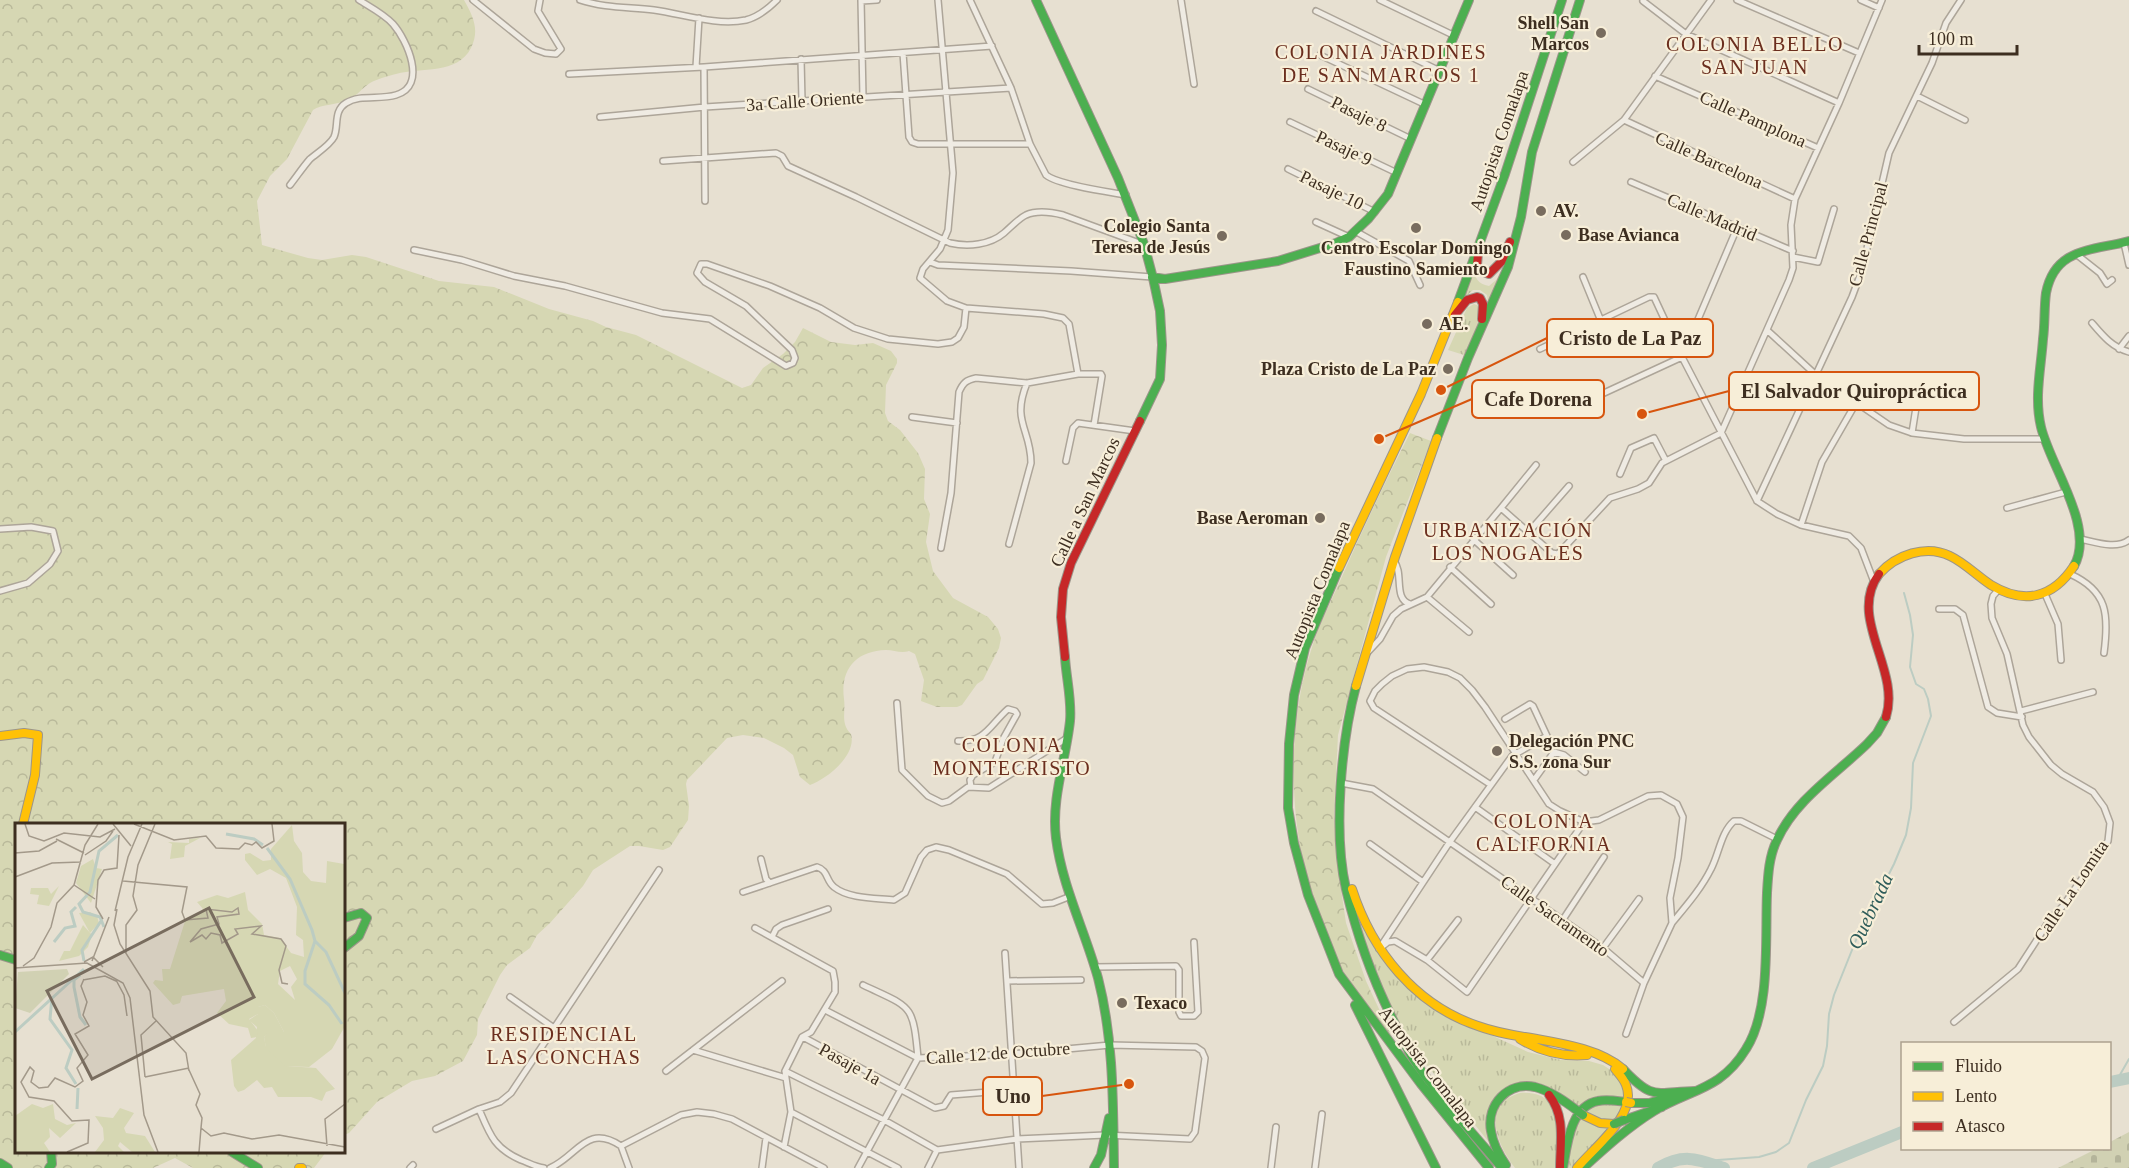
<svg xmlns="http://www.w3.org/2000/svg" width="2129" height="1168" font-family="Georgia,serif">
	<defs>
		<pattern id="grass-tufts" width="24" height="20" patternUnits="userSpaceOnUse" patternTransform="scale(1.5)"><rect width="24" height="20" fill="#d6d7b3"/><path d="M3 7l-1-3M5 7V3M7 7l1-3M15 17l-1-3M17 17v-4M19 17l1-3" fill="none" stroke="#b9b99a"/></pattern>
		<pattern id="forest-crowns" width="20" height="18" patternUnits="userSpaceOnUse" patternTransform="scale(1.5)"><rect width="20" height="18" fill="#d6d7b3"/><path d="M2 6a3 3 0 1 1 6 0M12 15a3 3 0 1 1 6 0" fill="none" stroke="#b9b99a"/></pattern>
		<pattern id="cemetery-stones" width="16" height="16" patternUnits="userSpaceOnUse" patternTransform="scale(1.5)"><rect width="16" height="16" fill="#d1d1b3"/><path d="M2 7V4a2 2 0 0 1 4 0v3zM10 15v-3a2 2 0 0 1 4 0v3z" fill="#b4b49a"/></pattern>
	</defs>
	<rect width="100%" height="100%" fill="#e7e0d1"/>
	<path fill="url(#grass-tufts)" d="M1474,266C1474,278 1478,284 1489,286L1496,280L1504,267L1489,308L1487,295L1480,290H1473L1464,298Z
		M1474,304L1479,306C1484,320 1470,342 1464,355L1448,350L1467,308Z
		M1356,912L1365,933L1432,1008L1464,1026L1493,1036L1528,1052L1561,1060L1589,1061L1603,1065L1614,1072L1621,1081L1626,1099L1611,1096L1580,1109C1554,1091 1539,1072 1506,1089C1497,1094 1491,1100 1488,1110C1484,1121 1489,1132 1488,1141L1418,1054L1404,1032L1379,984Z
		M1520,1093C1569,1090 1554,1139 1557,1168H1515C1497,1145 1480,1104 1520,1093Z
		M1606,1103L1626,1105L1618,1120L1605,1121L1585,1113L1595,1105Z
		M1582,1117L1611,1127L1573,1168H1567L1573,1133Z"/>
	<path fill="url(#forest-crowns)" d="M0,0H464C473,16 480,30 471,48C457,75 422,67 396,74C388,76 377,79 370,83C362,88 357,96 348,100C337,105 322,104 313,110L287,159L270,176L257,201L262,245L308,258L322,260L352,255L366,257L439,281L494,287L549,309L593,321L606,327L636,335L742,388L751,385L763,368L783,354L795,342L803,328L831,342L855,345L873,343L891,351L897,359V363L886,385L885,413L888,421L900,430L918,453L925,469L924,499L930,514L926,542L933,571L953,598L988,617L998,629L1001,638L999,648L983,680L977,684L962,705L957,707H937L921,701L924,680L915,654L909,651C901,654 894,650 886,650C856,651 840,669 844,699C846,712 840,723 851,734C857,755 827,779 810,785L800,777L793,755L784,748L764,738L743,735L727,738L687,780L686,784L689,806L688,820L670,847L663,850L639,846H630L593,870L583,886L550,923L537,935L530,948L507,965L500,975L478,1019L477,1035L463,1061L435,1076L412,1081L377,1102L349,1133L344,1135V824H16V1152H326L314,1168H193L175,1158L153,1168H0Z
		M1410,433L1431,441L1386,557L1338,735L1334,816L1341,889L1346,923L1366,981L1392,1037C1376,1015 1356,994 1343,971C1290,876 1279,747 1313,644C1320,622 1331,602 1340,581C1362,531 1385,482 1410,433Z"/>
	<path fill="url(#cemetery-stones)" d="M2129,1132V1168H2058L2096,1149L2110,1148V1142Z"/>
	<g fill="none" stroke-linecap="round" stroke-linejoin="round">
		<path stroke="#bcccc2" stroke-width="2" d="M2117,1080L2129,1059
			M1704,1161L1759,1157L1776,1152L1789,1143L1806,1100L1823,1066L1827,1046L1829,1014L1834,995L1858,935L1894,864L1906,835L1911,808L1913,763L1931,716L1928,699L1924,689L1916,684L1910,667L1913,635L1910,615L1904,593"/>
		<path stroke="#bcccc2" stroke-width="12" d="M2110,1082L2129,1078
			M1658,1168C1684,1153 1697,1159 1724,1168
			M1813,1168L1902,1132"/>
		<g stroke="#ada599" stroke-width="8">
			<path id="street" d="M473,0L534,49L545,53L556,54L561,49L538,11L540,0
				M580,0C604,8 629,7 654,10C683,14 716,26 746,20C758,17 768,9 777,0
				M861,0L863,97
				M938,0L953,173L948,230L940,249L923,269L920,278L947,301L966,308L1044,314L1063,318L1069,324L1078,374
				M970,0L1011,88L1030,144L1046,175C1058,185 1109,192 1126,195
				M1181,0L1194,84
				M1380,0L1455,36
				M1737,0L1859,53
				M1861,0L1879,8
				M861,1L877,0
				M1643,1L1686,34L1839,103
				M1316,11L1440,71
				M903,53L909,137L912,142L918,144H1030
				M1320,55L1426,105
				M801,59L802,101
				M696,67L699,18
				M704,67L705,201
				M569,74L704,67L992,46
				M1655,76L1818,148
				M1308,89L1411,139
				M1917,96L1965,120
				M600,117L705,107L1011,88
				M1624,120L1795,199
				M1290,122L1397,173
				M663,161L776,153L782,156L788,166L856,197L950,243C968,247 990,245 1004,233C1011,227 1018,219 1026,215C1037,210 1051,212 1063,215L1142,244
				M1573,162L1624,120L1711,0
				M1288,169L1375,212
				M1631,182L1793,251
				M290,185C297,176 303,167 310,159C317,153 330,145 334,137C339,126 333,111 346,103C360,94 380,100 396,95C428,86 407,40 393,24C384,14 370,7 359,0
				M1316,222L1349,237
				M1355,231L1409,261L1420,285
				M2124,243L2129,265
				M414,250L462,260L514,276L565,286L662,313L710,319L786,366L793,363L795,358L792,350L746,306L705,282L697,273L701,264H707L770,286L820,308L854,328L888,339L938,344L952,342L958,338L964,327L966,308
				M2076,254L2100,273L2107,284L2112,280
				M1793,257L1818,262L1834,209
				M930,262L938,265L1071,271L1152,277
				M1583,277L1601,321
				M2092,323C2103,336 2112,347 2129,352
				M1768,331L1816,375L1889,425L1912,433L1964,439H2045
				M1540,349L1649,297H1654L1682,357L1757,501L1777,514L1801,525L1849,536L1861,548L1874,582
				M2119,349L2129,336
				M1578,405L1682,357L1737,228
				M912,417L957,423
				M1912,433L1920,382
				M1066,461L1073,428L1078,423L1135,431
				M1620,474L1631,448L1654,438L1666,461
				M1757,501L1852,297L1862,270L1889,153L1932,63L1946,23L1961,0
				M1501,508L1536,465
				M2007,508L2066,492
				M1801,525L1822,462L1856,403
				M0,529L31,527L53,531L58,551L50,564L28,583L0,591
				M1528,533L1569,486
				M1473,539L1513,575
				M2080,539C2095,542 2116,550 2129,540
				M1009,544L1031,463C1031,429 1011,422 1027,383
				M941,548L951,493L959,392C963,383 966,380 976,378L1027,383L1078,374H1101L1102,376L1094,425
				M1394,561C1404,573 1393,599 1410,604
				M1450,567L1491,604
				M2070,574C2108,591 2109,615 2104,653
				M2045,594L2058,624L2061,660
				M1427,597L1469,632
				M1939,609H1955L1963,615L1988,707L1997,713L2022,717
				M1366,654L1380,639L1393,616L1401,609L1427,597L1501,508L1552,553L1558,554L1610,498L1638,489L1649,483L1662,463L1721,433L1789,280L1793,268L1791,225L1795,199L1839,103L1882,0
				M897,703L902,770L928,796L942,803L949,801L968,787L989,788L1067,738
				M2021,711L2093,692
				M958,741C986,742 989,726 1008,709L1015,711L1017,714L1003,739L995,762L973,775L970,780L971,787
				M1534,780L1554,752L1564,755L1585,772
				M1341,783L1373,789L1603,948L1644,983
				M1491,785L1374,708L1370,701L1375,691L1382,684L1392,676L1407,669L1424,667L1448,672L1460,678L1472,690L1485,707L1549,804L1560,811L1584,822L1599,820L1648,796L1661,795L1677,804L1683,817L1678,858L1670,898L1672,923L1644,983L1626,1034
				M1475,807L1555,864
				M1370,844L1423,882
				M761,859L766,879L770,883
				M743,892L817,867C828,870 826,881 834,887C849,899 875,898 894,900L905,893L921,857L927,850L936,847L949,850L1007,874L1042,904L1053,903L1071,896
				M1562,921L1604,857
				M1672,923C1686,906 1701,889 1711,869C1719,854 1721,832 1734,821H1741L1777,839
				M755,928L833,971L835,982V992L811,1032L802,1037L785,1071L791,1112L784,1147
				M772,937L776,929L782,925L828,909
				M1383,946L1388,942L1395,941L1427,960L1467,992L1584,822
				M1603,948L1639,899
				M1379,949L1449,843L1512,756L1547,736L1533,706L1530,704L1505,719
				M1005,953L1019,1168
				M1427,960L1458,920
				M1094,967L1176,966L1179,970V1012L1181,1016H1194L1198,1012L1194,942
				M1007,981L1081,980
				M863,985C911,1008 913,1002 918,1058
				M510,997L554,1028
				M825,1010L918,1058L1012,1054L1110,1045L1196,1047L1202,1051L1205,1058L1195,1132L1190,1139L1105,1135L1017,1139L937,1150
				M1954,1022L2018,969L2051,918L2063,906L2108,841L2110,823L2104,807L2093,792L2062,774L2051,765L2029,737L2023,725L2007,654L1992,618L1991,604L1993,596L1999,589
				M803,1037L935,1108L944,1106L951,1095L1014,1090
				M693,1050L786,1078
				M666,1071L782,981
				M785,1071L884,1120L937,1150
				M479,1109C490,1135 494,1148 521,1160C529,1163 536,1167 544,1168
				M791,1112L898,1168
				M436,1129L479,1109L500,1102L511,1093L659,870
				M621,1146L681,1115L697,1112L714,1114L732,1119L824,1168
				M410,1168L413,1165
				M550,1168C578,1156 586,1123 621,1146L629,1168
				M762,1168L766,1138
				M858,1168L918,1058
				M928,1168L937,1150
				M1271,1168L1276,1127
				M1315,1168L1322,1114"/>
		</g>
		<g stroke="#9c958a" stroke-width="10">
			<path id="fast" d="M1036,0L1118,178L1144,244L1153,278L1160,311L1162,345L1160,379L1140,421
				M1152,277L1165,279L1278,261L1336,243L1349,237L1369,218L1388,194L1469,0
				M1458,302L1505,174L1562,0
				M1437,438L1468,358L1508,267L1521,217L1532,152L1580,0
				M2074,566C2096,527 2050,466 2041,427C2034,398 2041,368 2043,339C2045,324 2044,308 2046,293C2055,247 2093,251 2129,241
				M1339,568L1305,648L1294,695L1289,744L1288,808L1294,843L1308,895L1339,974L1421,1084L1489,1168
				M1065,657C1066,677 1072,700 1070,721C1066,759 1051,799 1056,838C1062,886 1085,931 1098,978C1114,1040 1113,1105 1114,1168
				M1356,686C1341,742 1333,833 1346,889C1357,936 1374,983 1396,1026C1403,1039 1409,1054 1418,1066C1443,1102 1474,1134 1502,1168
				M344,918L361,913L367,918L359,936L344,948
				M0,955L16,960
				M1355,1005L1436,1168
				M1623,1069C1653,1101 1655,1092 1695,1091
				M1631,1103H1649L1678,1095
				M1624,1120L1662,1107
				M232,1152L258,1168
				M0,1163L8,1168
				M1506,1165C1499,1155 1493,1144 1491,1131C1486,1105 1508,1081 1535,1087C1551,1091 1566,1102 1579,1112
				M49,1168L52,1164L51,1152
				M1094,1168L1101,1155L1109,1118
				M1563,1168C1567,1146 1570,1106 1598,1101C1607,1099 1617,1101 1626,1102
				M1583,1168C1605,1148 1628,1127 1654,1111C1691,1089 1721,1090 1746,1049C1771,1010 1765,939 1767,893C1768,875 1769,856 1777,840C1795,800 1836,774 1867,744L1877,733L1886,717"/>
		</g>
		<g stroke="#9c958a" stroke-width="10">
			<path id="slow" d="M1339,568L1421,394L1458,302
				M1879,574C1896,555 1926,544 1950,556C1965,563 1977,576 1991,585C2024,605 2053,598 2074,566
				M1356,686L1395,557L1437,438
				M0,736L24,733L38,735L35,775L23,824
				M1352,889C1372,951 1415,1005 1478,1026C1497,1033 1517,1036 1537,1039C1565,1044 1601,1050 1623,1069
				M1520,1039C1541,1052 1563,1057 1587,1055
				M1583,1115L1600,1123L1614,1124
				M299,1168H302
				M1577,1168C1594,1147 1638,1115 1626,1085C1624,1079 1619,1074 1615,1069"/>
		</g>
		<g stroke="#9c958a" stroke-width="10">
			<path id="jam" d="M1478,254L1477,265L1479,270L1489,274L1501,262L1510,242
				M1455,315L1467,300L1477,297L1480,298L1483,304L1482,319
				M1879,574C1847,618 1901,669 1886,717
				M1065,657L1061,617L1063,589L1071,563L1140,421
				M1549,1095C1566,1117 1560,1142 1560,1168"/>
		</g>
		<use href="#street" stroke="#efebe3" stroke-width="5"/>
		<use href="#fast" stroke="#4caf50" stroke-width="8"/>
		<use href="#slow" stroke="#ffc107" stroke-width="8"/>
		<use href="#jam" stroke="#c62828" stroke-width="8"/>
		<g stroke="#9c958a" stroke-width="10" stroke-linecap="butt">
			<path id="fast-bridge" d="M1579,1112L1583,1115
				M1614,1124L1624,1120"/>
		</g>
		<g stroke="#9c958a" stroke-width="10" stroke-linecap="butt">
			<path id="slow-bridge" d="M1626,1102L1631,1103"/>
		</g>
		<use href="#fast-bridge" stroke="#4caf50" stroke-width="8"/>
		<use href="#slow-bridge" stroke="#ffc107" stroke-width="8"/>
	</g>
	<g fill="#786c5e" stroke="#f7eed8" stroke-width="2">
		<circle cx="1601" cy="33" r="6"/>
		<circle cx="1541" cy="211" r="6"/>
		<circle cx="1416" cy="228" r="6"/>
		<circle cx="1566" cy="235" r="6"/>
		<circle cx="1222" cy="236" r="6"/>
		<circle cx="1427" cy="324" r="6"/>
		<circle cx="1448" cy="369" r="6"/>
		<circle cx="1320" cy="518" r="6"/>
		<circle cx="1497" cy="751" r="6"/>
		<circle cx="1122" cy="1003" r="6"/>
	</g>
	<g text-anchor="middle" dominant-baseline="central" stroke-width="4.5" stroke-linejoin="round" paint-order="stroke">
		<g font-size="18" font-weight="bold" fill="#3d2e20" stroke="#f7eed8" text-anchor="start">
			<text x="1589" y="23" text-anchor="end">Shell San<tspan x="1589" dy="21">Marcos</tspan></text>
			<text x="1553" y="211">AV.</text>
			<text x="1210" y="226" text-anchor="end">Colegio Santa<tspan x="1210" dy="21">Teresa de Jesús</tspan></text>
			<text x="1578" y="235">Base Avianca</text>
			<text x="1416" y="248" text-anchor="middle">Centro Escolar Domingo<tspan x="1416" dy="21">Faustino Samiento</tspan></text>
			<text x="1439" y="324">AE.</text>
			<text x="1436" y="369" text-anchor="end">Plaza Cristo de La Paz</text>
			<text x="1308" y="518" text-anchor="end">Base Aeroman</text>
			<text x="1509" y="741">Delegación PNC<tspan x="1509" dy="21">S.S. zona Sur</tspan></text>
			<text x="1134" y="1003">Texaco</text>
		</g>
		<g font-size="18" fill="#3d2e20" stroke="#f7eed8">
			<text transform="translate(805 101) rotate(-4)">3a Calle Oriente</text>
			<text transform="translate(1359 114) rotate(26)">Pasaje 8</text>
			<text transform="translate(1753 119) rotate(24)">Calle Pamplona</text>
			<text transform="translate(1499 141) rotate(-71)">Autopista Comalapa</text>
			<text transform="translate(1344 148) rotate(25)">Pasaje 9</text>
			<text transform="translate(1709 160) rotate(24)">Calle Barcelona</text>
			<text transform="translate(1332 190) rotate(26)">Pasaje 10</text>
			<text transform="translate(1712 217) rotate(23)">Calle Madrid</text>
			<text transform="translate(1868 234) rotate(-75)">Calle Principal</text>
			<text transform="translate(1085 502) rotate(-65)">Calle a San Marcos</text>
			<text transform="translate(1317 590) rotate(-68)">Autopista Comalapa</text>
			<text transform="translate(2071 891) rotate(-56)">Calle La Lomita</text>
			<text transform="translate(1555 916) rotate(35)">Calle Sacramento</text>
			<text transform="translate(998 1053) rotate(-4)">Calle 12 de Octubre</text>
			<text transform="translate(850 1064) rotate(29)">Pasaje 1a</text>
			<text transform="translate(1428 1067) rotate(52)">Autopista Comalapa</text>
		</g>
		<g font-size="20" letter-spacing="1.5" fill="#6b2e1e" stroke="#f7eed8">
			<text x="1755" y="44">COLONIA BELLO<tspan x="1755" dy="23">SAN JUAN</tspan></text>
			<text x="1381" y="52">COLONIA JARDINES<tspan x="1381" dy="23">DE SAN MARCOS 1</tspan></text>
			<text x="1508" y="530">URBANIZACIÓN<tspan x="1508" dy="23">LOS NOGALES</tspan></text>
			<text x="1012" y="745">COLONIA<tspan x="1012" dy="23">MONTECRISTO</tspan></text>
			<text x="1544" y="821">COLONIA<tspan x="1544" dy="23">CALIFORNIA</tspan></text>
			<text x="564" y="1034">RESIDENCIAL<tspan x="564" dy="23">LAS CONCHAS</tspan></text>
		</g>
		<g font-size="20" font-style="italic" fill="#2f5d5a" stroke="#f7eed8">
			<text transform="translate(1870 911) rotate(-65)">Quebrada</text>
		</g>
	</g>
	<g transform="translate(15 823)">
		<rect width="330" height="330" fill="#e7e0d1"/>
		<path d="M78,36L81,45L87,46L76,80L61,60L66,43ZM68,102L77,112L73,124L64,133L44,138L49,128H55ZM250,182L259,190L269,209H254L249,214L251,224L272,243L301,245L320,266L311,269L307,278L296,274H263L257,264L249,265L242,257L229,267L223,269L219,263L216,237L241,215L242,204L234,197L243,191V184Z" fill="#d6d7b3"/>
		<path d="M277,2L279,18L287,30L288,49L296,58L311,60L312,38L329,41L330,36V203L317,226L294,244L270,243L251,225L249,214L253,209H269L259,190L250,182L243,184V191L234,196L243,208L242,214L236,215L233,205L214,201L202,190L211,178L209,166L167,173L165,180L158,182L138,160L140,157L148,158L147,146H155L171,95L181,93L188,86L182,79L202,72L213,75L230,69L233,87L247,101L249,112L265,115L276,130L289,134L288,117L281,112L282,84L271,55L255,46L242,52L230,37V31L235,30L248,38L256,37V26ZM275,143L282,156L276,164L280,177L263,161L265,148ZM185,15L170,23L169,34L155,36L157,21L153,19L174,20V16ZM44,63L34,83L22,81L24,72L15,71L16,65H33L36,71ZM17,281L28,285L38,281L40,296L52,302L61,300L45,315L34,305L35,314L29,320L35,329H0V293ZM105,285L119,290L109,305L111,310L130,313L140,329H117L105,319L103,323L109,329H80L89,317L88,305L80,293L98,295Z" fill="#d6d7b3" fill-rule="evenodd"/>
		<path d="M52,146L54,151L15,190L0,185L3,149Z" fill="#d1d1b3"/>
		<path d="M75,89L82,93L84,100L75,110L64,90Z" fill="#d6d7b3"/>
		<path fill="none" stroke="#bcccc2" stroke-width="3" d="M211,11L239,16L248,22M252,25L275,56L297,107L300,118L290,148V161L314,182L327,201M89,104L85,94L68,89L64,81L75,69L84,28L103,12M300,118L311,129L330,170M39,119L50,105L60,103L56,89L61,84M69,138L67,127L86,98M65,152L59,157V164L65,194L71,202M37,174L35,196L57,227L51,245L61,261M0,209L69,146M62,286L63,265"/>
		<path fill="none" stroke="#a3998a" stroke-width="1.5" d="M10,1L14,13L29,18L49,10L85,14L100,6M98,1L116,23M119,1L159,17L191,13L201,25L224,26L230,20L237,22L241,19L247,25L259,18L257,1M41,16L69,30M0,30L24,28L42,18M70,32L91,18L98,8M0,54L37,40L66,39M108,58L172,64L167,89L170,97L193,95L191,86L217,89L223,85L224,91L202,94L204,101L186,106L175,119L187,112L191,116L196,110L205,112L207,120L223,111L220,106L246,103L237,111L266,116L271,123L264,147L267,160L273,161M59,62L80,76M102,86L99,102L105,121L135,168L138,194L171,230L174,248M100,88L113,34L127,1M88,96L81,84L83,57L89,47L102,45L104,12M111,130V102L122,87L118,73L123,42L140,1M77,138L94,94M69,139L78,134L88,144M8,143L19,135L36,104L42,80L59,62L70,22L83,1M0,145L72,140L108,160L115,175L129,292L143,329M68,157L90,153L101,158M101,157L109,172L112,193M174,247L185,271L181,282L187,295L186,305L196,313L209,310L237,316L264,312L330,324M130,254L126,212L141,198M130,254L174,245M312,323L310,296L330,281M52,329L73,320L74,297L57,298L39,278L14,274L6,259L15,244L19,248L16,259L24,265L33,264L40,255L60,264L68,258L62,245L73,232L60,211L74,203L68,192L72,179L66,163L69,156M184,329L186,305"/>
		<path fill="#786c5e" fill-opacity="0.15" stroke="#786c5e" stroke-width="3" d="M194,85L239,174L77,256L32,168Z"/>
		<rect width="330" height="330" fill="none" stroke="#3d2e20" stroke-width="3"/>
	</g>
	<path fill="none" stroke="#d7550e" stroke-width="2" d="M1441 390L1547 338M1642 414L1729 391M1379 439L1472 399M1129 1084L1042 1096"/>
	<g fill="#d7550e" stroke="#f7eed8" stroke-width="2">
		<circle cx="1441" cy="390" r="6"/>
		<circle cx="1642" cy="414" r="6"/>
		<circle cx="1379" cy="439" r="6"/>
		<circle cx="1129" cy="1084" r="6"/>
	</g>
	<g fill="#f7eed8" stroke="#d7550e" stroke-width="2">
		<rect x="1547" y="319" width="166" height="38" rx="6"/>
		<rect x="1729" y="372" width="250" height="38" rx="6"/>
		<rect x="1472" y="380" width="132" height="38" rx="6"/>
		<rect x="983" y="1077" width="59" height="38" rx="6"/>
	</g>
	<g font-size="20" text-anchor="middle" font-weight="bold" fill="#3d2e20">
		<text x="1630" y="345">Cristo de La Paz</text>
		<text x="1854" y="398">El Salvador Quiropráctica</text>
		<text x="1538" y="406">Cafe Dorena</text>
		<text x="1013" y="1103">Uno</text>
	</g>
	<rect x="1901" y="1042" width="210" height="108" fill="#f7eed8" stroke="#ada18e" stroke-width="1.5"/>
	<rect x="1913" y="1062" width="30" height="9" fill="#4caf50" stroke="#ada18e" stroke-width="1.5"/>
	<text x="1955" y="1072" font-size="18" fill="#3d2e20">Fluido</text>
	<rect x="1913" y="1092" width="30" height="9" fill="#ffc107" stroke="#ada18e" stroke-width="1.5"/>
	<text x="1955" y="1102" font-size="18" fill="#3d2e20">Lento</text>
	<rect x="1913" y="1122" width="30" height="9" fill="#c62828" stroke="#ada18e" stroke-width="1.5"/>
	<text x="1955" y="1132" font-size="18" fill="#3d2e20">Atasco</text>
	<path d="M1919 45v9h98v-9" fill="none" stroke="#3d2e20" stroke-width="3"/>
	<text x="1928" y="45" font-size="18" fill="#3d2e20" stroke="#f7eed8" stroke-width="4.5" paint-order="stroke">100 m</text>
</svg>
